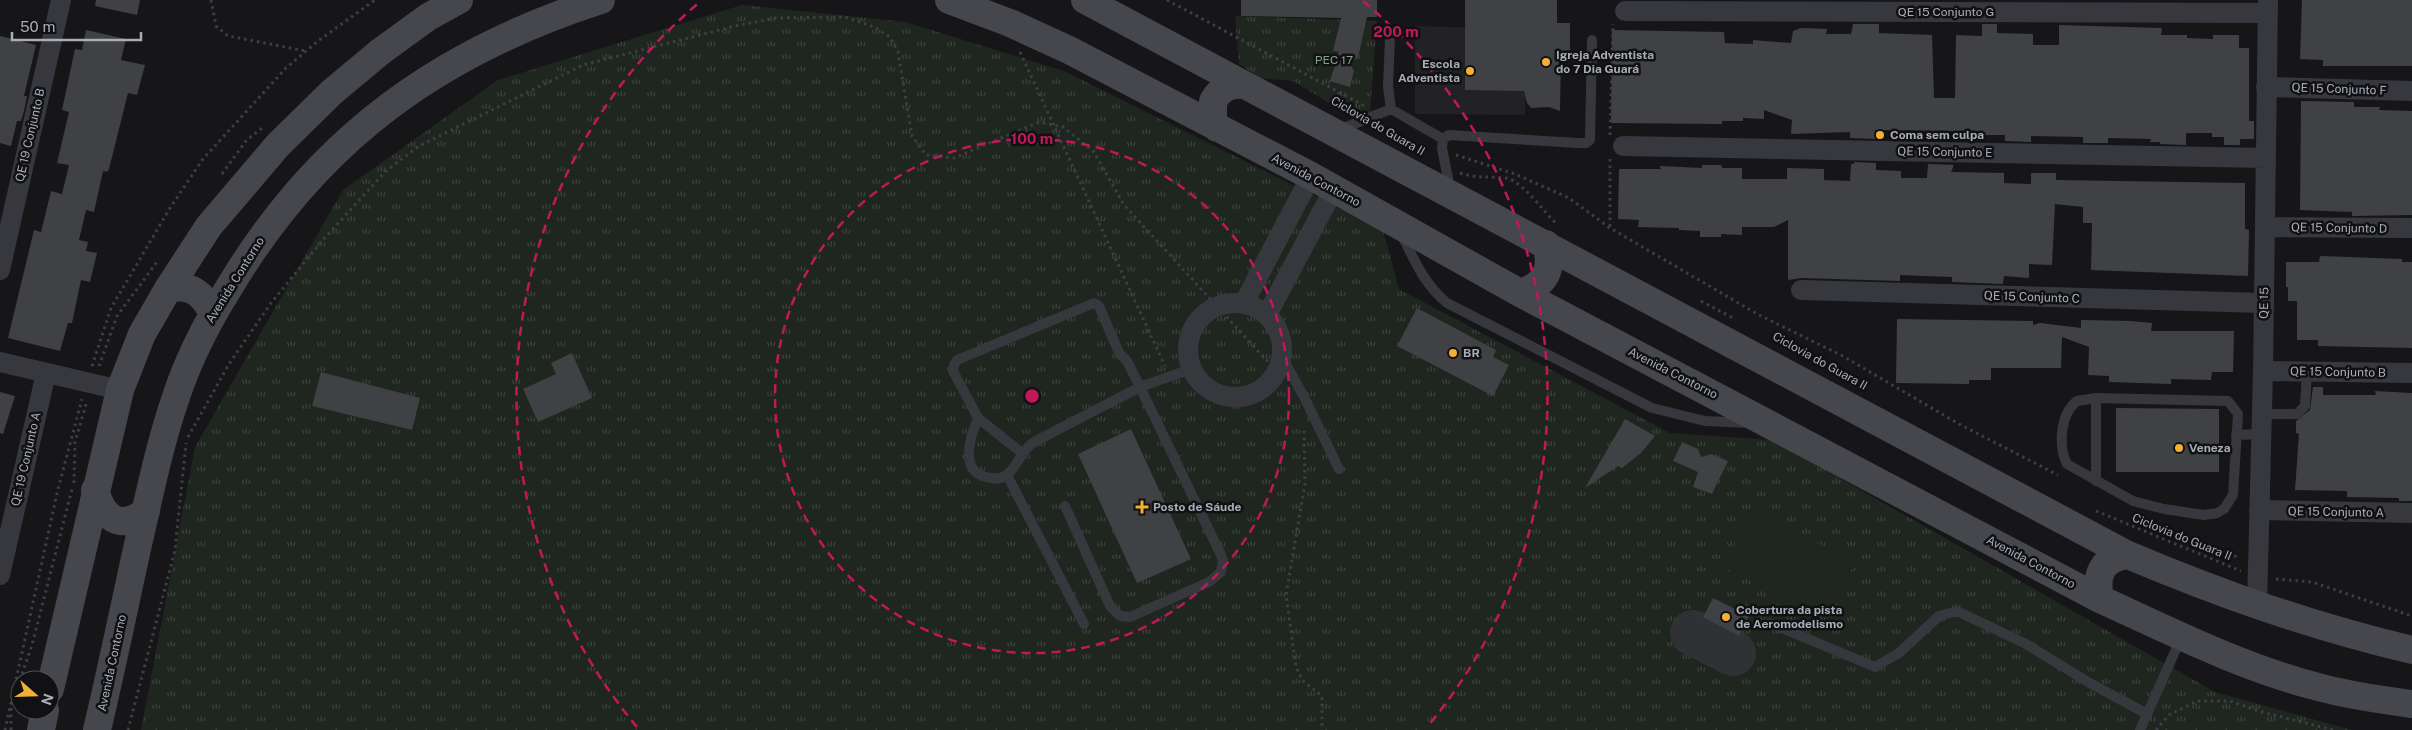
<svg xmlns="http://www.w3.org/2000/svg" width="2412" height="730" font-family="'Public Sans',sans-serif">
	<defs>
		<pattern id="park-tufts" width="24" height="20" patternUnits="userSpaceOnUse" patternTransform="scale(1.25)"><rect width="24" height="20" fill="#1e261f"/><path d="M3 7l-1-3M5 7V3M7 7l1-3M15 17l-1-3M17 17v-4M19 17l1-3" fill="none" stroke="#3c433d"/></pattern>
	</defs>
	<rect width="100%" height="100%" fill="#161618"/>
	<path fill="#222225" d="M1415,26L1526,29L1525,115L1415,114Z"/>
	<path fill="url(#park-tufts)" d="M742,5L905,22L1064,71L1383,230L1399,289L1670,433L1773,440L2215,692L2352,730H141L195,447L343,190L498,80Z
		M1235,16L1377,21L1370,113L1355,119L1293,81L1260,78L1239,64Z"/>
	<path fill="#1e261f" d="M1752,510L1855,562L1827,619L1723,567Z"/>
	<g fill="none" stroke-linecap="round" stroke-linejoin="round">
		<path stroke="#303135" stroke-width="46" d="M1693,633L1733,653"/>
	</g>
	<path fill="#404145" d="M96,0H140L137,15L95,6Z
		M1241,0H1377V17H1367L1358,58L1349,62L1354,71L1350,87L1330,81L1339,52L1333,51L1341,18L1241,16Z
		M1465,0H1557V23H1570V54H1561L1560,111L1549,107L1531,108L1527,103L1524,91L1465,90Z
		M2302,0H2412V66H2323V60L2300,59Z
		M1853,24H1879V33L1932,35L1934,98H1955L1956,35L1982,36V24H1997V33L2033,34V45H2059V25L2162,28L2161,35H2187V38L2213,39V35H2239V48H2249V121H2254V139H2240V145H2224V137H2212V133H2186V145L2160,144V142H2150L2151,139L2108,138V143H2083V137L2031,136V142L2005,141V135H1954V131L1875,130L1876,139L1850,138V132L1791,134L1792,120L1764,110V119L1743,118V121H1722V124L1611,123L1612,30L1724,32L1725,43L1753,44V40L1791,43L1793,31L1801,28L1827,29L1826,34H1851Z
		M86,30L126,39L121,60L145,65L137,95L128,93L109,169L107,172L103,171L94,212L86,210L79,240L88,242L86,251L97,253L90,282L81,280L72,323H68L60,351L8,338L34,230L41,232L51,191L62,194L69,165L57,163L69,112L62,110L75,49L82,50Z
		M0,36L36,45L24,96H27L24,111L21,121H17L11,146L0,143Z
		M2301,101L2354,102V107H2380L2379,110L2412,111V215L2352,216V212L2300,210Z
		M1854,162L1876,163V170L1901,171V178H1927L1928,164L1954,165L1951,172L2004,173V183L2031,184V173H2056V180L2245,183V229L2249,230L2248,276L2091,270L2092,223H2083V207L2055,204L2052,265L2029,264V278L2004,276L2003,284L1952,282V277L1900,275V281L1801,278L1788,280V220L1774,227H1742V235L1721,234V237H1700V231L1679,230V228L1638,227L1639,220L1618,219L1619,169H1661L1660,166L1702,168V165H1721L1722,168H1742V179H1787V168L1824,169V180L1850,181L1851,164H1854Z
		M2320,256L2402,259V262H2412V348L2318,346V340H2297V301H2288V287H2286V262H2319Z
		M1417,308L1496,350L1493,357L1509,365L1493,396L1397,346Z
		M1897,319L2033,321V325L2040,323L2081,328V320L2131,321L2152,323L2151,331H2234L2233,372H2212L2211,380L2171,379V384L2109,382V376L2088,375L2089,347L2062,337L2061,368H1991V380H1969V384L1896,383Z
		M572,353L592,398L538,422L523,389L556,374L551,363Z
		M321,372L420,398L412,430L312,406Z
		M2313,387H2323V395H2376L2375,391L2412,393V501H2399V498L2347,497V491L2295,490L2299,434L2296,433V421L2310,410Z
		M0,392L15,396L3,434L0,433Z
		M2116,408L2219,409V472H2116Z
		M1625,419L1655,436L1641,453L1622,468L1618,466L1585,488Z
		M1131,429L1191,559L1137,583L1078,454Z
		M1682,442L1698,449L1701,457L1711,454L1728,461L1712,494L1693,487L1698,472L1673,461Z
		M1713,598L1749,616L1739,636L1703,617Z"/>
	<g fill="none" stroke-linecap="round" stroke-linejoin="round">
		<path stroke="#3d3f44" stroke-width="3" stroke-dasharray="2.5 4" stroke-linecap="butt" d="M211,0L216,26L228,36L306,51
			M1167,0L1365,106
			M1020,52L1165,366
			M1610,135L1613,24
			M1456,155L1515,174L1569,198L1610,228L1759,315L1841,355L1959,424L2058,475
			M1610,159V227
			M1460,173C1480,179 1488,176 1506,178C1523,181 1544,213 1557,224
			M222,174L246,141L262,128
			M1701,301L1733,318
			M92,366L111,308L170,208L203,159L286,68L318,41L375,0
			M99,366L117,316L157,262
			M1304,431L1305,484L1286,595L1296,667L1302,680L1322,696V730
			M188,437L229,364L271,303L321,242L386,171L419,146L583,65L735,26L776,18L845,17L874,27L890,37L898,52L912,136L926,155L954,158L1039,122L1063,127L1094,152L1124,205L1270,364
			M74,483L75,442L87,401
			M2096,511L2241,571
			M2144,519L2163,529L2240,558
			M2276,579L2312,582L2412,616
			M20,680L32,645L72,489
			M5,730L58,489L82,399
			M11,730V707L20,681
			M128,730L175,550L186,443
			M2156,730L2169,715L2197,701H2230L2262,712L2333,730"/>
		<path stroke="#37383d" stroke-width="10" d="M1390,39L1388,86L1391,109L1443,139
			M1339,130L1391,109
			M1450,189L1442,148L1443,139L1449,135L1578,143H1586L1590,140L1592,40
			M1401,233C1414,260 1424,284 1447,303L1652,408L1705,421L1749,423
			M1282,357L1304,397L1339,469
			M2096,398L2228,401L2238,414L2233,495L2224,509L2217,513L2204,515L2164,509L2133,501L2067,464C2058,446 2060,414 2077,401Z
			M2096,398V481
			M2262,414H2297L2305,406L2307,372
			M978,418C967,444 958,481 1001,478C1017,471 1019,452 1034,442L1140,387L1191,369
			M2236,435L2262,434
			M1022,453L978,418L953,371L954,365L957,360L1094,303L1099,306L1119,353L1127,361L1140,387L1221,555L1223,560L1221,572L1209,582L1130,617L1120,616L1110,606L1065,506
			M1007,475L1084,624
			M1770,623L1875,667L1899,653L1939,616L1957,611L2026,644L2088,682L2147,714
			M2140,730L2181,638"/>
		<path stroke="#37383d" stroke-width="20" d="M1625,11L2267,13
			M2266,87L2412,91
			M1623,146L2266,158
			M2265,227L2412,228
			M0,270L61,0
			M1801,290L2263,303
			M1188 350a47 47 0 1 1 94 0a47 47 0 1 1-94 0Z
			M1244,303L1311,176
			M1267,315L1334,189
			M0,362L120,390
			M2263,371L2412,373
			M2259,510L2412,513
			M0,575L46,373
			M2257,606L2263,371L2268,0"/>
		<path stroke="#45474d" stroke-width="28" d="M949,0L1010,23L1069,50L1311,176L1520,293L2100,599C2172,632 2245,669 2322,688C2352,696 2382,700 2412,704
			M1085,0L2128,555C2223,595 2311,626 2412,650
			M1217,128L1213,119V101C1221,88 1229,84 1244,85
			M168,289C191,283 203,294 213,314
			M1520,293C1545,285 1554,270 1546,244
			M95,490C103,518 120,532 146,511
			M2100,599C2095,574 2102,558 2128,555
			M50,689L120,390L142,334L168,289L209,226L278,145L332,92L380,52L428,17L459,0
			M41,730L45,710
			M97,730C112,667 125,603 139,540C150,492 160,443 176,397C189,357 208,321 230,286C318,139 439,52 601,0"/>
	</g>
	<g fill="none" stroke="#c2185b" stroke-width="2.5" stroke-dasharray="9 6">
		<circle cx="1032" cy="396" r="257"/>
		<path d="M637 727A515 515 0 0 1 701 1M1363 1A515 515 0 0 1 1427 727"/>
	</g>
	<g fill="#f2b134" stroke="#111113" stroke-width="2">
		<circle cx="1546" cy="62" r="5"/>
		<circle cx="1470" cy="71" r="5"/>
		<circle cx="1880" cy="135" r="5"/>
		<circle cx="1453" cy="353" r="5"/>
		<circle cx="2179" cy="448" r="5"/>
		<path d="M1139.5 499.5h5v5h5v5h-5v5h-5v-5h-5v-5h5z"/>
		<circle cx="1726" cy="617" r="5"/>
	</g>
	<g text-anchor="middle" dominant-baseline="central" stroke-width="5" stroke-linejoin="round" paint-order="stroke">
		<g font-size="12" fill="#a8adb8" stroke="#111113">
			<text x="1946" y="12">QE 15 Conjunto G</text>
			<text transform="translate(2339 89) rotate(2)">QE 15 Conjunto F</text>
			<text transform="translate(1378 126) rotate(30)">Ciclovia do Guara II</text>
			<text transform="translate(30 135) rotate(-77)">QE 19 Conjunto B</text>
			<text transform="translate(1945 152) rotate(1)">QE 15 Conjunto E</text>
			<text transform="translate(1316 180) rotate(28)">Avenida Contorno</text>
			<text transform="translate(2339 228) rotate(1)">QE 15 Conjunto D</text>
			<text transform="translate(235 280) rotate(-58)">Avenida Contorno</text>
			<text transform="translate(2032 297) rotate(2)">QE 15 Conjunto C</text>
			<text transform="translate(2264 303) rotate(-89)">QE 15</text>
			<text transform="translate(1820 361) rotate(29)">Ciclovia do Guara II</text>
			<text transform="translate(2338 372) rotate(1)">QE 15 Conjunto B</text>
			<text transform="translate(1673 373) rotate(27)">Avenida Contorno</text>
			<text transform="translate(26 459) rotate(-77)">QE 19 Conjunto A</text>
			<text transform="translate(2336 512) rotate(1)">QE 15 Conjunto A</text>
			<text transform="translate(2182 537) rotate(22)">Ciclovia do Guara II</text>
			<text transform="translate(2031 562) rotate(28)">Avenida Contorno</text>
			<text transform="translate(112 663) rotate(-78)">Avenida Contorno</text>
		</g>
		<g font-size="12" font-weight="bold" fill="#a8adb8" stroke="#111113" text-anchor="start">
			<text x="1556" y="55">Igreja Adventista<tspan x="1556" dy="14">do 7 Dia Guará</tspan></text>
			<text x="1460" y="64" text-anchor="end">Escola<tspan x="1460" dy="14">Adventista</tspan></text>
			<text x="1890" y="135">Coma sem culpa</text>
			<text x="1463" y="353">BR</text>
			<text x="2189" y="448">Veneza</text>
			<text x="1153" y="507">Posto de Sáude</text>
			<text x="1736" y="610">Cobertura da pista<tspan x="1736" dy="14">de Aeromodelismo</tspan></text>
		</g>
		<g font-size="12" fill="#7fa381" stroke="#111113">
			<text x="1334" y="60">PEC 17</text>
		</g>
	</g>
	<circle cx="1032" cy="396" r="8" fill="#c2185b" stroke="#111113" stroke-width="2.5"/>
	<g font-size="15" text-anchor="middle" font-weight="bold" fill="#c2185b" stroke="#111113" stroke-width="5" stroke-linejoin="round" paint-order="stroke">
		<text x="1396" y="37">200 m</text>
		<text x="1032" y="144">100 m</text>
	</g>
	<g transform="translate(35 695) rotate(110)"><circle r="24" fill="#111113" stroke="#4d4f55"/>
	<path d="M0-4L9 19L0 12L-9 19Z" fill="#f2b134"/>
	<text y="-8" font-size="14" font-weight="bold" text-anchor="middle" fill="#a8adb8">N</text>
	</g>
	<path d="M12 32v8h129v-8" fill="none" stroke="#a8adb8" stroke-width="2.5"/>
	<text x="20" y="32" font-size="15" fill="#a8adb8" stroke="#111113" stroke-width="4" paint-order="stroke">50 m</text>
</svg>
